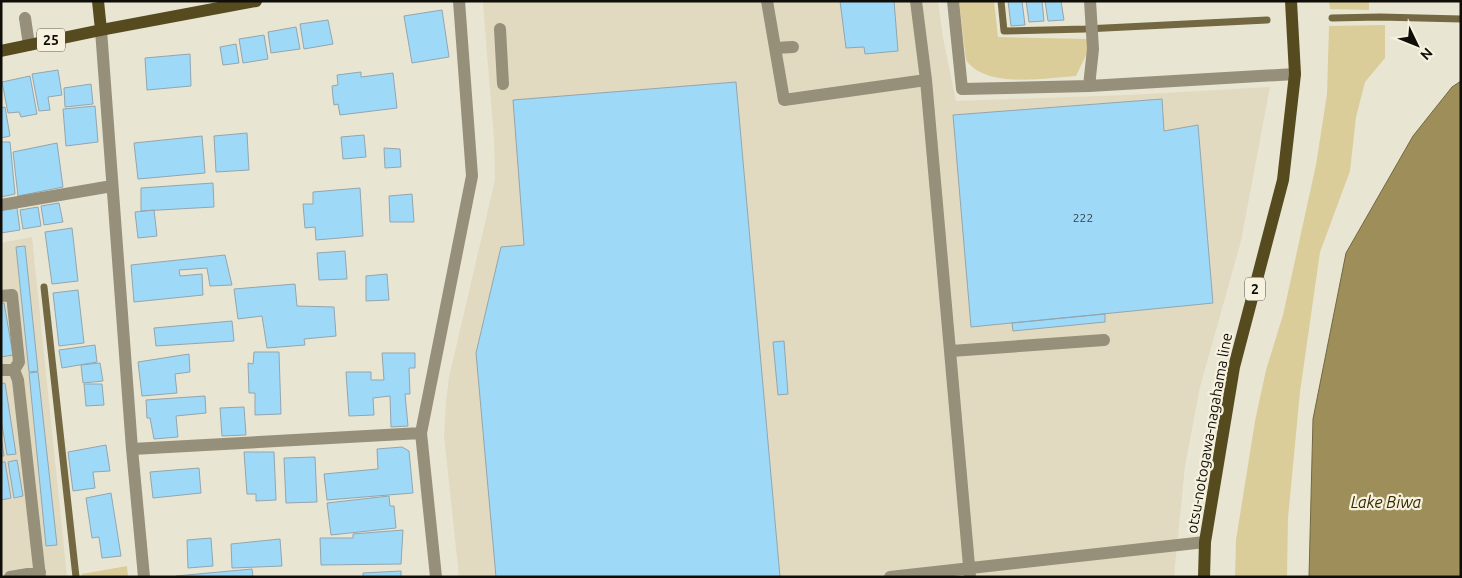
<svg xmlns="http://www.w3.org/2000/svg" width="1462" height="578" font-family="Ubuntu,sans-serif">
	<rect width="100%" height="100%" fill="#e9e5d3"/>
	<path fill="#e1dac1" d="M484,1H938L943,38L956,101L1128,95L1270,87L1241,241L1200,387L1185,466L1174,577H459L444,436L446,402L449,377L495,180L494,139L483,4Z
		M32,237L67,577H1V243Z"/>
	<path fill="#dbcd9a" d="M959,1H994L998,37L1087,39L1088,51L1076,76C1045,78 986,89 966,60Z
		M1329,1H1369V10L1330,9Z
		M1385,25V58L1365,82L1356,117L1350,171L1320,252L1300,392L1288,518L1287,577H1235L1236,540L1255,421L1266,370L1283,315L1316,165L1327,94L1329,26Z
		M127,566L128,577H82V574Z"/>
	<path fill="#9e8f5a" stroke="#736841" d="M1461,81V577H1309L1313,419L1346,253L1413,136L1452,87Z"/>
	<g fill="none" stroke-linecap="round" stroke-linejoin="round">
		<path stroke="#736841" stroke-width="7" d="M1001,1L1004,31L1085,29L1267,20
			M1332,18L1380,17L1461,19
			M44,287L76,577"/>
	</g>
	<path fill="#9edaf8" stroke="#93a5ae" d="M840,1H894L898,51L865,54L864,47L846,48Z
		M1008,1H1022L1025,25L1011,26Z
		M1026,1H1042L1044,21L1029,22Z
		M1045,1H1061L1064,20L1048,21Z
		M442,10L449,57L412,63L404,16Z
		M328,20L333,44L304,49L300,24Z
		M296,27L300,49L271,53L268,32Z
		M264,35L268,59L243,63L239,39Z
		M236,44L239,63L223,65L220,47Z
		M190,54L191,86L147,90L145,58Z
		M58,70L62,95L48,97L50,110L39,111L32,74Z
		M361,72V77L393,73L397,108L340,115L338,104L334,105L333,97L332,86L338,85L337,75Z
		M30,76L37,114L21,117L19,112L8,113L2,82Z
		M736,82L780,577H496L476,353L501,247L524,245L513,100Z
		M91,84L93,104L65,107L64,88Z
		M1162,99L1164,131L1198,125L1213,303L971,327L953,115Z
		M95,106L98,142L66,146L63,109Z
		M5,107L10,136L1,138V108Z
		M247,133L249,170L216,172L214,136Z
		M364,135L366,157L343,159L341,137Z
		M202,136L205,173L138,179L134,143Z
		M1,142H10L15,194L1,197Z
		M57,143L63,187L18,196L13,152Z
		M384,148L400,149L401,167L385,168Z
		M213,183L214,207L141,211V188Z
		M360,188L363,236L316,240L315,227L305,228L303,204H313V192Z
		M412,194L414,222H390L389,196Z
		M59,203L63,222L44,225L41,206Z
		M38,207L41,226L23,229L20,210Z
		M17,208L20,230L1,233V210Z
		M154,210L157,236L138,238L135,212Z
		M72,228L78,281L52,284L45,232Z
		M25,246L38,371L29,372L16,247Z
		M345,251L347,279L319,280L317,253Z
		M225,255L232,285L210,286L207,268L179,270L180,276L202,274L203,295L134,302L131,265Z
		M387,274L389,300L366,301V276Z
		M295,284L297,306L334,307L336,336L304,339L305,345L267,348L262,316L238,319L234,289Z
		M78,290L84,343L59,346L53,293Z
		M1,303H4L13,355L1,357Z
		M1105,314V322L1013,331L1012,323Z
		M232,321L234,341L156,346L154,328Z
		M784,341L788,394L778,395L773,342Z
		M95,345L97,362L62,368L59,350Z
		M254,352H279L281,414L255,415V393H249L248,363L253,364Z
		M382,353H415V368H409L410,394H405L408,426L391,427L390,396L373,398L374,415L349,416L346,372H371V380H384Z
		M189,354L190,372L175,374L177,393L142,396L138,362Z
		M100,363L103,381L83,383L81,365Z
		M38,372L57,545L46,546L29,373Z
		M5,383L16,454L7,455L1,419V384Z
		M84,384H102L104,405L86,406Z
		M205,396L206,413L176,416L178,437L154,439L150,418H147L146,400Z
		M244,407L246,435L222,436L220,408Z
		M1,436L4,456H1Z
		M106,445L110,471L93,472L95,488L73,491L68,452Z
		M402,447L409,451L413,493L327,500L324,474L378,469L377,449Z
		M244,452H274L276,500L256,501V494H247Z
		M315,457L317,502L286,503L284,458Z
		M17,460L23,496L14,498L8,462Z
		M1,462H5L11,498L1,500Z
		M199,468L201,493L153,498L150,472Z
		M111,493L121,556L102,558L99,537L92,538L86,498Z
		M389,496L390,506H394L396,528L331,535L327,503Z
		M403,530L401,564L321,565L320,538H353V534Z
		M211,538L213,566L188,568L187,540Z
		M280,539L282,566L232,568L231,544Z
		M252,569L253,577H176V576Z
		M401,571V577H363V573Z"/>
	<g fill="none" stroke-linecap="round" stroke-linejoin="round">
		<path stroke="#968f79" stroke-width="12" d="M767,1L784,100L926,80
			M916,1L926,80L970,577
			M953,1L962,89L1089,86L1295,74
			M25,18L29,45
			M500,29L503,84
			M101,30L132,449L144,577
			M775,48L793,47
			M1089,86L1093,49L1090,1
			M1,205L112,186
			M1,296L12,295L19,362L14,370
			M951,351L1104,340
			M1,370H14L18,380L40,577
			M132,449L421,433
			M10,577L40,572
			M436,577L421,433L472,176L459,1
			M890,577L1205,542"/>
		<path stroke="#564a1f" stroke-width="12" d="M98,1L101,30
			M1,51L101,30L256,1
			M1204,577L1205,542L1234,367L1283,180L1295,74L1291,1"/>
	</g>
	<g text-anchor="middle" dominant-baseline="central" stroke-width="4.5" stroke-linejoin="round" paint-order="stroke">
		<g font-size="12" fill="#344144">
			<text x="1083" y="217">222</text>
		</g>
		<g fill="#f7f2e0" stroke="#555249" stroke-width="1">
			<rect x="37" y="28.5" width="28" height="23" rx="4"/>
			<rect x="1245" y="277.5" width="20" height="23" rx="4"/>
		</g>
		<g font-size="14" font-weight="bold" fill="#100e08">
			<text x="51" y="40">25</text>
			<text x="1255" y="289">2</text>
		</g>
		<g font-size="15" fill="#100e08" stroke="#f7f2e0">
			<text transform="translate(1209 433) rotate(-80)">otsu-notogawa-nagahama line</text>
		</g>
		<g font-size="16" font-style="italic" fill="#362b00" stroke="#f7f2e0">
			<text x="1386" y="502">Lake Biwa</text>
		</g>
	</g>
	<rect width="1462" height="578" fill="none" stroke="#100e08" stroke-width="5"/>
	<g transform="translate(1417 45) rotate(133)" stroke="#f7f2e0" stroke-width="4" paint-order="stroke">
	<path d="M0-4L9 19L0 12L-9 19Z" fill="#100e08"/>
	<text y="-8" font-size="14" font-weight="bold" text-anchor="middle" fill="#100e08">N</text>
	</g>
</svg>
